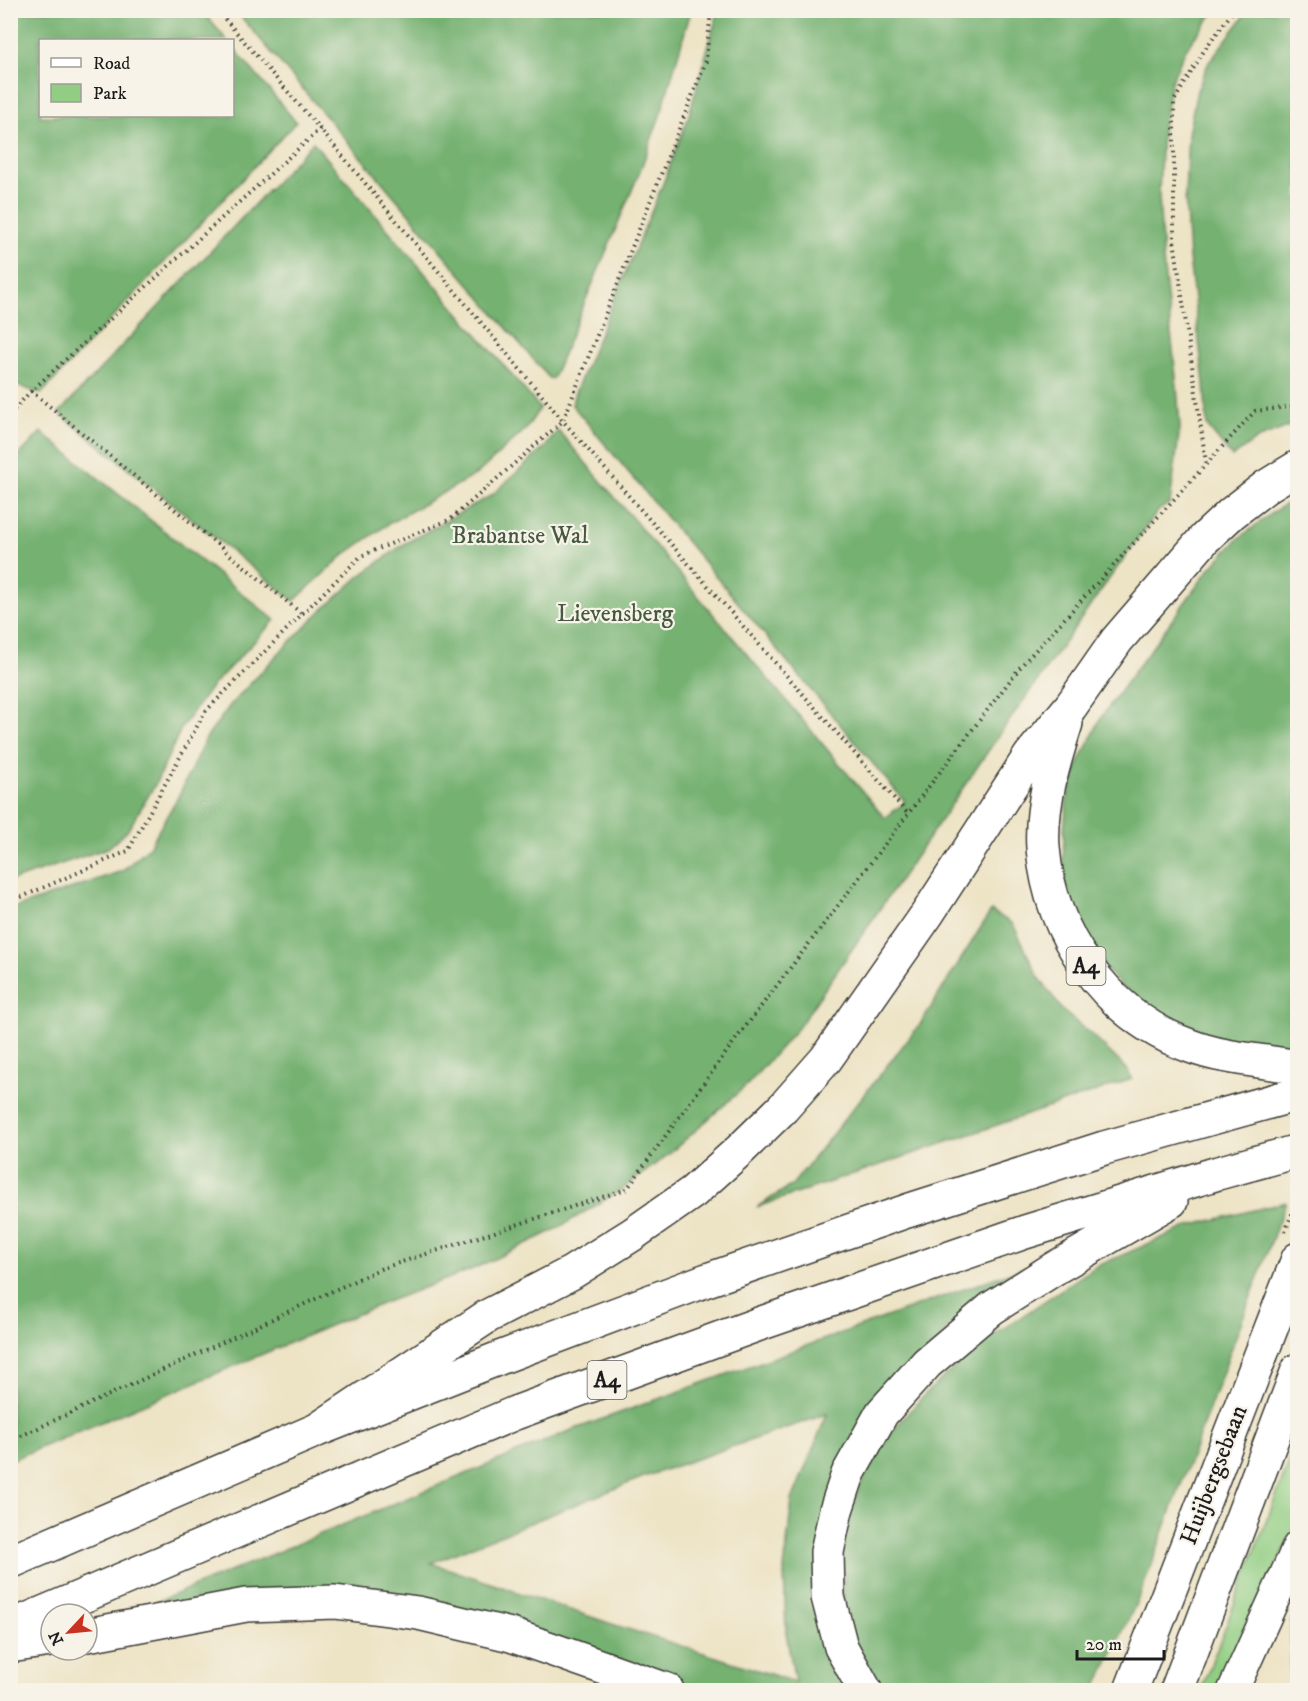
<svg xmlns="http://www.w3.org/2000/svg" width="1308" height="1701" font-family="'IM FELL DW Pica',serif">
	<rect width="100%" height="100%" fill="#f7f3e8"/>
	<filter id="ink" filterUnits="userSpaceOnUse"><feTurbulence type="fractalNoise" baseFrequency=".0167" numOctaves="2"/><feDisplacementMap in="SourceGraphic" scale="12" xChannelSelector="R" yChannelSelector="G"/><feConvolveMatrix kernelMatrix="1 2 1 2 8 2 1 2 1" color-interpolation-filters="sRGB"/></filter>
	<filter id="wash" filterUnits="userSpaceOnUse"><feTurbulence type="fractalNoise" baseFrequency=".008" numOctaves="4" result="noise"/><feDisplacementMap in="SourceGraphic" scale="24" xChannelSelector="R" yChannelSelector="G"/><feGaussianBlur stdDeviation="1.35" result="paint"/><feColorMatrix in="noise" values="0 0 0 0 0 0 0 0 0 0 0 0 0 0 0 0 0 1.4 0 .05"/><feComposite in="paint" operator="in"/></filter>
	<g filter="url(#wash)">
		<rect width="100%" height="100%" fill="#ede3c5"/>
		<path fill="#91ce83" stroke="#567550" stroke-width="1.5" d="M1297,1442V1520L1220,1690H1201Z"/>
		<path fill="#74b171" stroke="#486646" stroke-width="1.5" fill-rule="evenodd" d="M10,11H202L227,40H40V116H232L233,47L296,122L41,394L11,383Z
			M236,11H691L662,110L640,171L553,378L550,379Z
			M718,11H1215L1186,49L1171,82L1162,131L1159,195L1163,260L1177,386L1180,428L1170,503L1158,511L1109,579L1002,731L798,1028L748,1084L669,1154L620,1191L553,1231L473,1269L384,1303L11,1460V909L122,871L149,847L178,797L205,740L231,704L279,653L319,613L360,576L404,544L492,495L546,446L558,430L885,818L905,802L572,405L574,395L662,186L688,118Z
			M1248,11H1297L1298,423L1257,439L1232,457L1207,426L1204,383L1189,258L1185,194L1188,134L1197,90L1209,62Z
			M313,142L540,408L526,429L477,474L390,523L344,555L294,601L59,413Z
			M41,432L275,620L211,687L182,727L155,785L128,830L108,848L11,881V464Z
			M1297,497V1054L1211,1042L1145,1009L1091,955L1065,896L1063,866L1064,829L1067,800L1077,766L1102,716L1210,568L1238,539L1274,511Z
			M991,911L1013,924L1038,976L1063,1011L1094,1037L1127,1069L1132,1079L757,1207L792,1185L921,1023Z
			M1286,1202L1140,1595L1095,1690H879L845,1620L843,1535L860,1485L892,1431L926,1393L979,1345L1095,1267L1189,1226Z
			M1025,1267L949,1327L834,1485L851,1690H690L440,1606L132,1612L572,1430ZM827,1414L792,1500L784,1569L786,1633L795,1682L612,1624L431,1563L644,1477Z
			M1297,1608V1690H1290L1291,1623Z"/>
	</g>
	<g filter="url(#ink)">
		<g fill="none" stroke-linecap="round" stroke-linejoin="round">
			<g stroke="#3b3a35" stroke-width="33">
				<path id="minor" d="M1233,1690L1298,1546"/>
			</g>
			<g stroke="#3b3a35" stroke-width="36">
				<path id="major" d="M1131,1690L1298,1259
					M1177,1690L1298,1370"/>
			</g>
			<g stroke="#3b3a35" stroke-width="36">
				<path id="highway" d="M1066,723C1054,761 1040,806 1043,848C1050,934 1107,1016 1190,1046C1224,1059 1262,1060 1298,1067
					M317,1430L488,1316L571,1273L633,1234L693,1192L740,1150L783,1108L826,1059L928,913L1030,756L1071,706L1117,640L1205,538L1232,513L1267,486L1298,467
					M10,1562L317,1430L502,1357L707,1280L907,1211L1104,1148L1298,1094
					M10,1627L515,1413L759,1324L1025,1232L1218,1173L1298,1151
					M87,1635L246,1605L335,1602L418,1613L511,1635L667,1690
					M10,1646L51,1640
					M865,1690L841,1647L828,1597L827,1552L836,1510L848,1474L882,1413L927,1363L992,1308L1055,1268L1171,1201"/>
			</g>
			<path stroke="#3b3a35" stroke-width="4" stroke-dasharray="1.5 4.5" stroke-linecap="butt" d="M217,10L320,129L563,421L908,814
				M31,391L302,614
				M10,414L31,391L320,129
				M1206,463L1174,240V101L1205,49L1234,10
				M10,902L128,851L205,712L302,614L361,556L451,519L563,421L706,61L711,10
				M1285,1232L1298,1199
				M10,1441L380,1269L627,1189L733,1043L1021,666L1255,411L1298,406"/>
			<use href="#minor" stroke="#fff" stroke-width="30"/>
			<use href="#major" stroke="#fff" stroke-width="33"/>
			<use href="#highway" stroke="#fff" stroke-width="33"/>
		</g>
	</g>
	<g text-anchor="middle" dominant-baseline="central" stroke-width="4.5" stroke-linejoin="round" paint-order="stroke">
		<g fill="#f7f3e8" stroke="#5e5c59" stroke-width="1.5">
			<rect x="1066.5" y="947" width="39" height="38" rx="4.5"/>
			<rect x="587.5" y="1361" width="39" height="38" rx="4.5"/>
		</g>
		<g font-size="22" font-weight="bold" fill="#1c1c1c">
			<text x="1086" y="966">A4</text>
			<text x="607" y="1380">A4</text>
		</g>
		<g font-size="24" fill="#455a40" stroke="#f7f3e8">
			<text x="520" y="536">Brabantse Wal</text>
			<text x="615" y="614">Lievensberg</text>
		</g>
		<g font-size="24" fill="#1c1c1c" stroke="#f7f3e8">
			<text transform="translate(1214 1475) rotate(-69)">Huijbergsebaan</text>
		</g>
	</g>
	<rect width="1308" height="1701" fill="none" stroke="#f7f3e8" stroke-width="36"/>
	<rect x="39" y="39" width="195" height="78" fill="#f7f3e8" stroke="#9f9d96" stroke-width="1.5"/>
	<rect x="51" y="58" width="30" height="9" fill="#ffffff" stroke="#9f9d96" stroke-width="1.5"/>
	<text x="93" y="69" font-size="18" fill="#1c1c1c">Road</text>
	<rect x="51" y="84" width="30" height="18" fill="#91ce83" stroke="#9f9d96" stroke-width="1.5"/>
	<text x="93" y="99" font-size="18" fill="#1c1c1c">Park</text>
	<g transform="translate(69 1632) rotate(244)"><circle r="28" fill="#f7f3e8" stroke="#9f9d96" stroke-width="1.5"/>
	<path d="M0-4.5L10 22L0 15L-10 22Z" fill="#c8321e"/>
	<text y="-9" font-size="16" font-weight="bold" text-anchor="middle" fill="#1c1c1c">N</text>
	</g>
	<path d="M1077 1650v9h87v-9" fill="none" stroke="#1c1c1c" stroke-width="3"/>
	<text x="1086" y="1650" font-size="18" fill="#1c1c1c" stroke="#f7f3e8" stroke-width="4.5" paint-order="stroke">20 m</text>
</svg>
